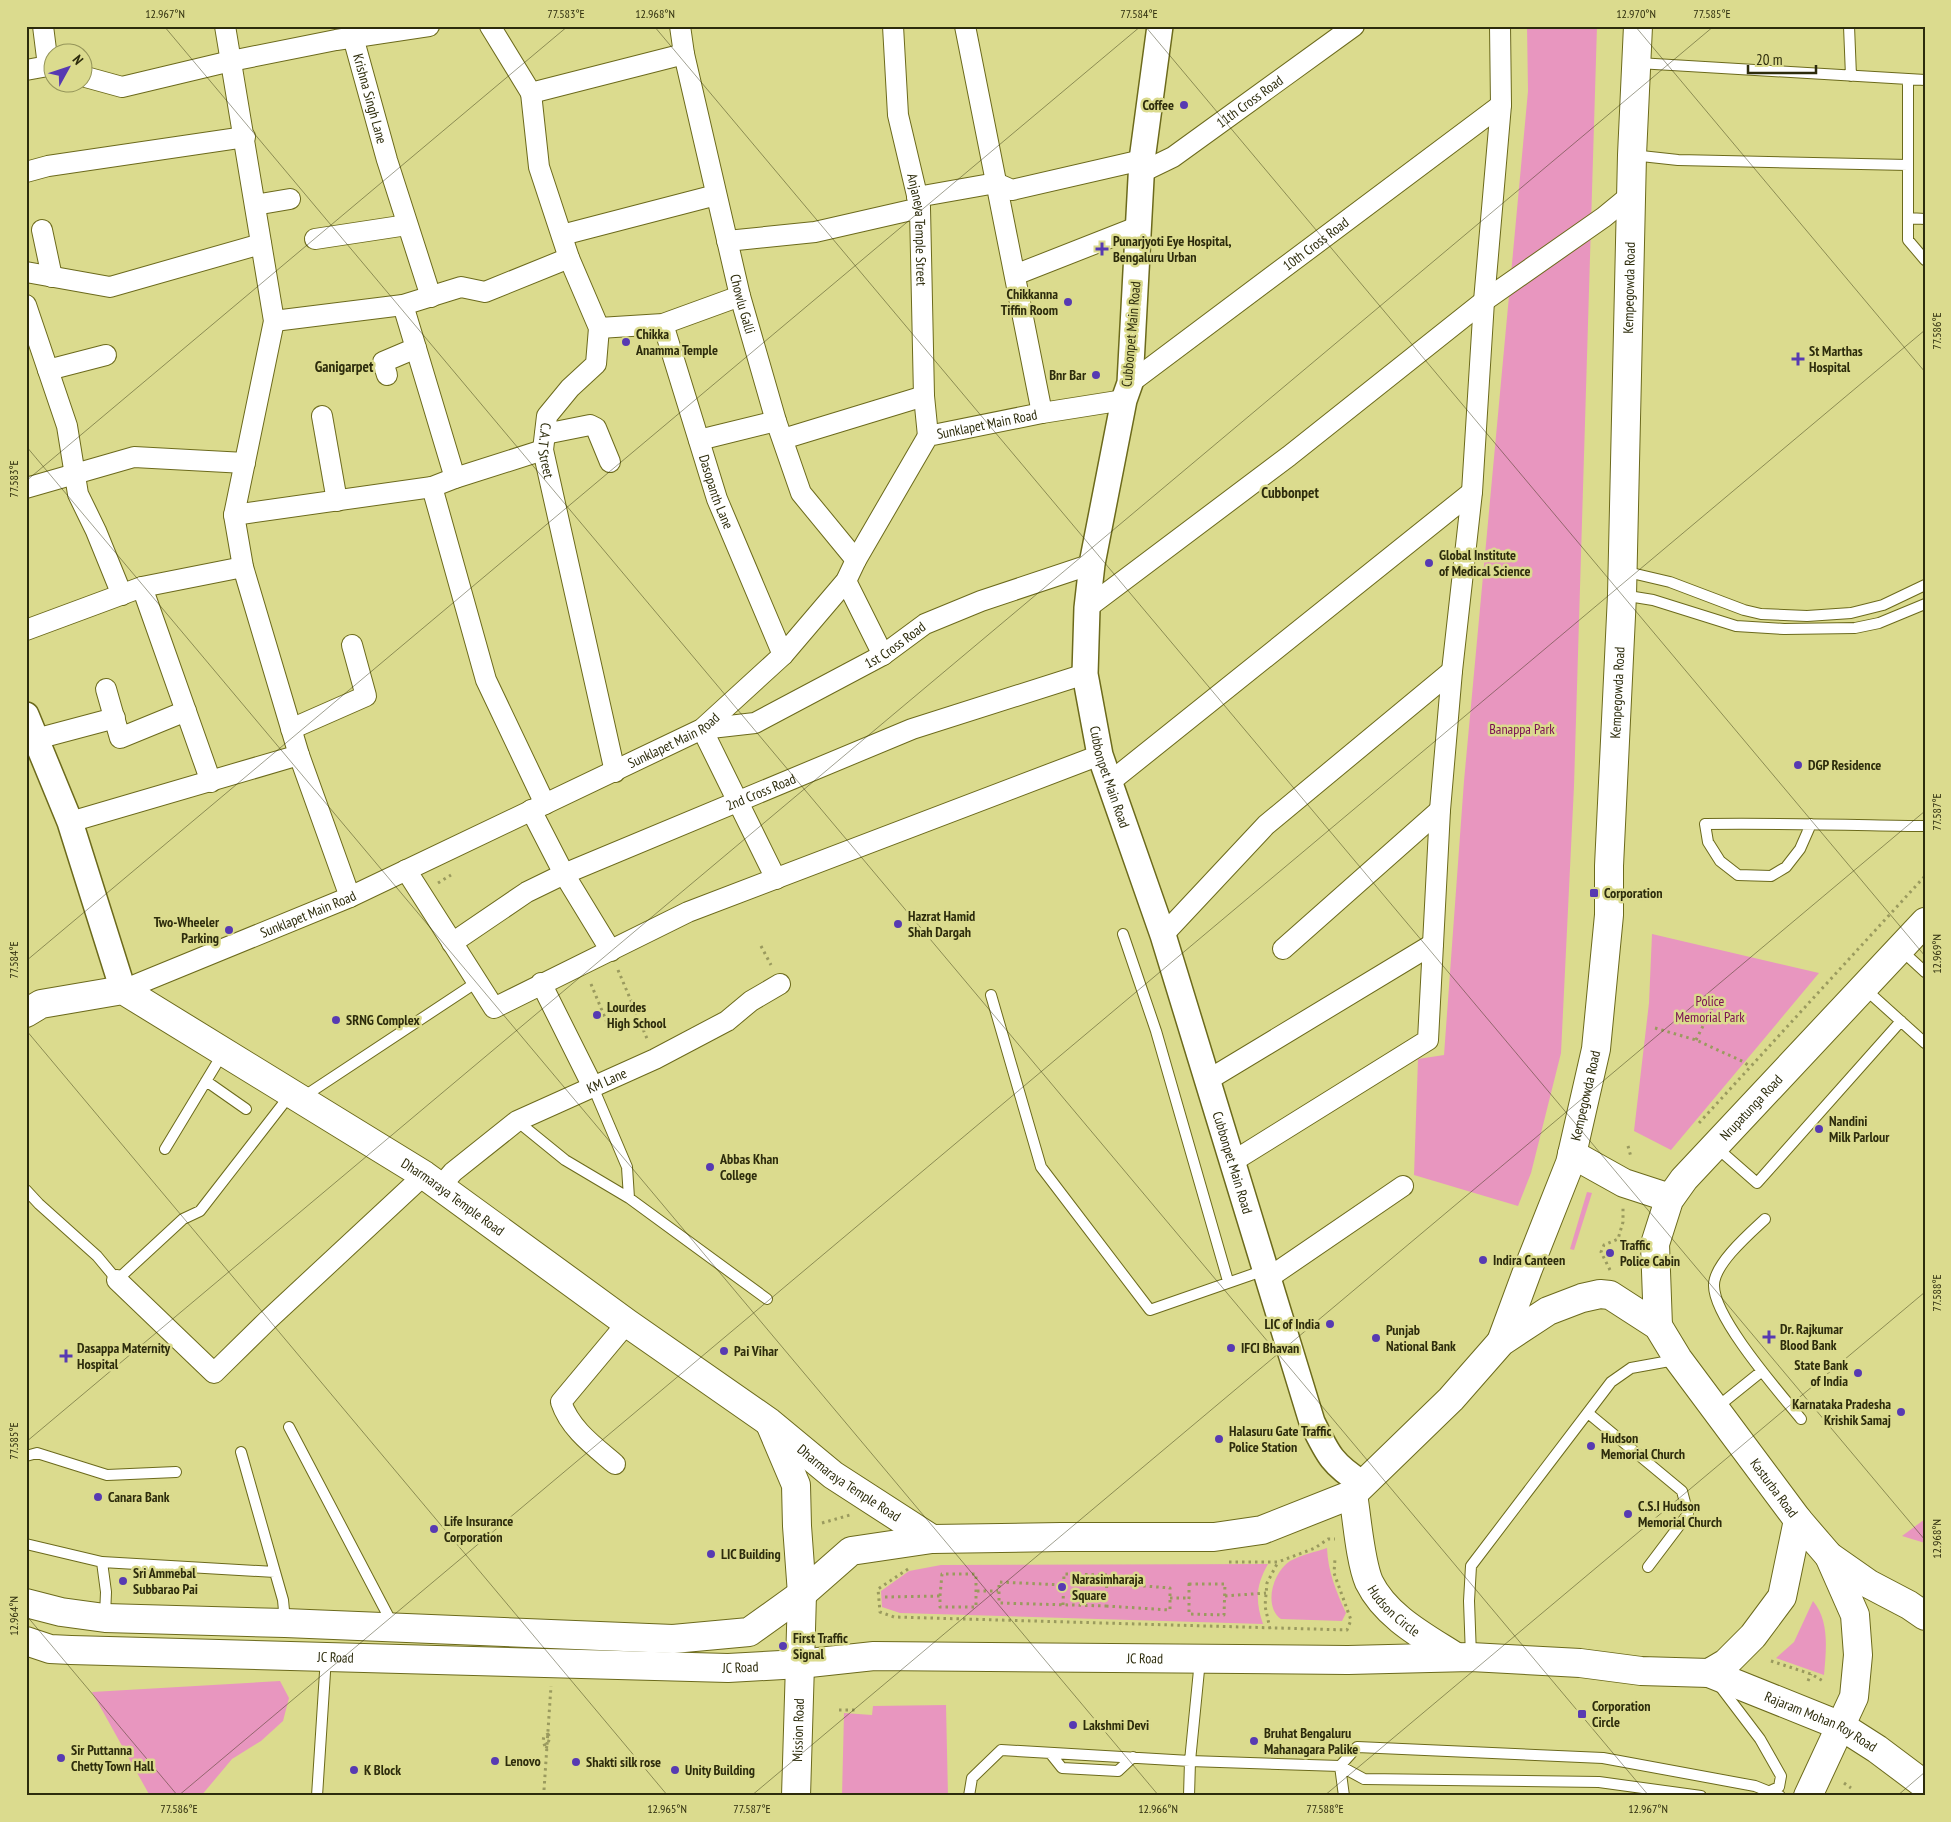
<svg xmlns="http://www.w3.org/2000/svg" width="1951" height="1822" font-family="'PT Sans Narrow',sans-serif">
	<rect width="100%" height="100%" fill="#dbdb8e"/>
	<path fill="#e896bf" d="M1527,26H1597L1574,786L1561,1053L1531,1173L1518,1206L1414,1175L1418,1059L1444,1055L1464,781L1528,91Z
		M1652,934L1819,973L1671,1150L1634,1131L1649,1003Z
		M1587,1192L1592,1193L1574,1250L1570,1249Z
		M1925,1519V1543L1902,1536Z
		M1327,1548C1328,1572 1336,1591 1346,1613L1342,1621L1281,1619C1263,1606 1273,1572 1290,1561C1301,1555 1315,1552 1327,1548Z
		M1268,1564C1256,1585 1255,1600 1263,1624L900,1613L882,1607L881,1591L909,1571L941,1565Z
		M1813,1601C1830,1621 1826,1651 1824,1675L1776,1658L1794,1642Z
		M280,1681L289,1698L283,1721L261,1741L232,1759L201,1796H150L92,1692Z
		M946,1705L948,1796H842L844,1713L872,1715L873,1706Z
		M1373,1793H1575L1605,1796H1372Z"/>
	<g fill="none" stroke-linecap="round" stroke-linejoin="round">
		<g stroke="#6c6a1c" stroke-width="12">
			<path id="service" d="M1849,26L1851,76
				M1638,63L1925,80
				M1908,79V240L1925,260
				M1632,155L1678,160L1908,165
				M1908,218L1925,219
				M1623,571L1670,582L1744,610L1761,614L1807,616L1851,613L1883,605L1925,585
				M1622,595L1653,600L1736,626L1784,629L1855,628L1879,623L1925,604
				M1811,824L1800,849L1786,867L1771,876L1738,875L1720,861L1708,842L1705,824C1779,823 1852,825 1925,826
				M1123,934L1156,1031L1228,1281
				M1900,949L1925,972
				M1864,988L1925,1043
				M991,995L1041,1167L1150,1310L1265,1270
				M206,1081L246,1109
				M593,1087L627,1167L629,1198
				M303,1097L477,982
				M517,1121L565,1160L629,1198L767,1299
				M1716,1147L1757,1183L1901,1021
				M165,1149L223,1053
				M26,1190L39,1204L97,1256L117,1280L183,1219L200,1211L290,1095
				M1765,1219C1750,1233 1714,1264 1714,1285C1713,1317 1779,1392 1801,1419
				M1716,1408L1762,1371
				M1588,1413L1682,1491L1688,1514L1648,1567
				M289,1427L393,1625
				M241,1452L275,1572
				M26,1456L37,1453L107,1475L176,1472
				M26,1544L102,1562L275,1572L283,1600L285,1621
				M102,1562L106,1592L105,1616
				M1471,1656L1469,1601L1471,1566L1611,1382L1631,1368L1675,1360
				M1719,1685L1760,1739L1781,1776L1779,1787L1770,1791
				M1050,1753L1062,1768L1118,1771L1133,1757
				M317,1796L326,1657
				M969,1796L972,1778L1001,1750L1190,1761L1340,1766L1364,1779L1599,1782L1701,1796
				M1189,1796L1190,1761L1200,1660
				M1344,1796L1340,1766L1357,1747L1603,1758L1755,1786L1780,1796"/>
		</g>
		<g stroke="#6c6a1c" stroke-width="22">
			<g id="minor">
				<path d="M43,26L48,66"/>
				<path d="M225,26L274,321L234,515L243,567L299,755L350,897"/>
				<path d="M490,26L531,93L684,54"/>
				<path id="s1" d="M680,26L684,54L740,296L776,421L801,493L856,560"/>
				<path id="s2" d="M893,26L898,115L920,208L924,396L928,436"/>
				<path d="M965,26L1042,413"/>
				<path id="s3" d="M353,37L387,160L431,297"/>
				<path d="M26,70L48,66L52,67"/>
				<path d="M82,76L122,87L231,61L336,40L429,26"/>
				<path id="s4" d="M531,93L539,167L569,258L599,328L596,364L570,388L547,416L543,450L615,772"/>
				<path d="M26,172L48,166L245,137"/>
				<path id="s5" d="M1142,172L1173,157L1354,26"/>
				<path d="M917,197L996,183L1012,190L1142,160"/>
				<path d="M255,205L290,199"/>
				<path d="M42,230L52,277"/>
				<path d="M562,235L716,195"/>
				<path d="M315,239L407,225"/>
				<path d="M727,241L815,232L920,208"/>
				<path d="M26,272L110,287L261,244"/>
				<path d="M1015,275L1137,227"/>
				<path d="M26,305L67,426L78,494L96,531L122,595"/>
				<path d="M403,305L455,478"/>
				<path d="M274,321L403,305L461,287L485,292L569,258"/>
				<path id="s6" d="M663,324L717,499L783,655"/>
				<path d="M599,328L663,324L740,296"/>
				<path d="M48,370L106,355"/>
				<path d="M387,375L383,362L416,348"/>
				<path id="s7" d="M1130,383L1501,105"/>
				<path d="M322,416L337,501"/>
				<path d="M545,434L590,425L596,428L610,462"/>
				<path d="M783,439L924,396"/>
				<path d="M699,440L776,421"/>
				<path d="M432,487L486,680L545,804"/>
				<path d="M26,488L134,457L245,463"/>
				<path d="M234,515L432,487L455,478L543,450"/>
				<path d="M846,581L883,655"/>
				<path d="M142,587L211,782"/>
				<path d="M1087,608L1289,456L1484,301L1604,217L1632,194"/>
				<path d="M26,630L142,587L243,567"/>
				<path d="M106,689L120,738L186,711"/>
				<path d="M291,729L366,696L352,645"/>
				<path d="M36,739L115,718"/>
				<path d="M1110,782L1472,492"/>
				<path d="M531,810L564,874L611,951"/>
				<path d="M70,822L299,755"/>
				<path d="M406,870L494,1008L688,912L1100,755"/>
				<path id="s8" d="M776,879L702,729L755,723L883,655L925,624L981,601L1092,564"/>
				<path d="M1163,935L1266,825L1452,671"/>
				<path id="s9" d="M452,943L527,892L564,874L912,729L1085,674"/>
				<path d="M1283,949L1440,810"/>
				<path d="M541,983L593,1087"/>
				<path id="s10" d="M123,990L350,897L702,729L783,655L846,581L856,560L928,436L1042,413L1124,400"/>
				<path d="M1208,1080L1433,944"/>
				<path d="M1232,1162L1428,1040L1440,810L1452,671L1472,492L1484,301L1501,105L1500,26"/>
				<path id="s11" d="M440,1187L453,1172L517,1121L655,1059L727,1021L751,1001L780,984"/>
				<path d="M1267,1279L1403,1186"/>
				<path d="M117,1280L214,1373L268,1320L424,1175"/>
				<path d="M615,1464C594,1446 570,1429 561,1402L627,1323"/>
			</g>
		</g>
		<g stroke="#6c6a1c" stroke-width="28">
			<g id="tertiary">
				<path id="s12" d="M1160,26L1142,160L1130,383L1124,400L1092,564L1087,608L1085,674L1100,755L1163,935L1312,1422C1328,1455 1332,1464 1363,1484"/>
				<path d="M26,715L70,822L123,990"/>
			</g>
		</g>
		<g stroke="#6c6a1c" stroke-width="30">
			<g id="secondary">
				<path id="s13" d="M26,1013L41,1004L123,990L424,1175L627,1323L769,1422L833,1475L932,1539"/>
				<path d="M771,1426L796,1485L797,1526L802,1594L800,1664"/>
				<path d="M1808,1796L1854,1697L1858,1655L1855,1615L1829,1556"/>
			</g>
		</g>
		<g stroke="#6c6a1c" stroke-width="30">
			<g id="primary">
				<path d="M1572,1154L1624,1183L1670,1198"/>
				<path id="s14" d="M1658,1326L1655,1244L1669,1200L1684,1179L1925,922"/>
				<path id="s15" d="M1501,1342L1528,1269L1570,1163L1596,1049L1609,915V866L1622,595L1632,155L1638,26"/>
				<path id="s16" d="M1353,1494C1357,1518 1360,1561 1369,1582C1386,1617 1425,1637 1456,1657"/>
				<path id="s17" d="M26,1603L61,1612L105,1618L285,1623L673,1639L749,1632L802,1594L851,1551L932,1539L1061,1537H1214L1262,1530L1353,1494L1451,1399L1501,1342L1548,1311L1582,1298L1600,1294L1610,1295L1658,1326L1678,1359L1798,1520L1829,1556L1869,1584L1909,1605L1925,1616"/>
				<path id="s18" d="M26,1641L50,1649L71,1650L728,1668L800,1664L874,1656L1348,1660L1471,1657L1580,1663L1641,1671L1709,1673L1726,1663L1753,1636L1782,1597L1798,1520"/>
				<path id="s19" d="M1709,1673L1841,1726L1877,1749L1925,1785"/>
				<path id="s20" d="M796,1796L800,1664"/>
			</g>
		</g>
		<path stroke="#9a9a5e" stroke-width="3" stroke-dasharray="2.5 4" stroke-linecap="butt" d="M438,883L451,875
			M761,946L771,965
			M618,970L648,1041
			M591,984L608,1025
			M1655,1028L1696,1040L1744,1062L1750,1067
			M1696,1040L1715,1002
			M1699,1123L1925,876
			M1628,1146L1631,1157
			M1610,1270L1601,1252L1604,1245L1618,1239L1623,1222V1208
			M822,1523L850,1515
			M1229,1562H1278L1315,1548L1328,1539H1335
			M908,1569L878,1589L880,1612L894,1617L1347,1630L1351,1620L1334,1573L1335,1559
			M1189,1584H1225L1224,1615L1189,1614Z
			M977,1591H998
			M1225,1596L1266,1593
			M885,1597L940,1596V1607H976V1574H942L940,1596
			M1170,1598H1190
			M1063,1605L1064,1574L1107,1575L1106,1606L999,1603V1582L1064,1585
			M1106,1606L1170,1610V1588L1106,1583
			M1270,1629L1265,1606L1267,1583L1278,1562
			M1771,1661L1811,1674L1823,1681
			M1808,1681L1811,1674
			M839,1710H856
			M548,1734L550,1737L546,1749L543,1741L544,1736Z
			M1844,1783L1851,1788
			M544,1790L551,1686"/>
		<use href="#service" stroke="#fff" stroke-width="10"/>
		<use href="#minor" stroke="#fff" stroke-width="20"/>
		<use href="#tertiary" stroke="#fff" stroke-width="25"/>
		<use href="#secondary" stroke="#fff" stroke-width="28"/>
		<use href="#primary" stroke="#fff" stroke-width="28"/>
	</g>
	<path fill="none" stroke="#2d2c0c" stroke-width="1" stroke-opacity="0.45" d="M164,26L1649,1796M654,26L1925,1540M1145,26L1925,956M1635,26L1925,372M26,446L1159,1796M26,481L568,26M26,961L1141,26M26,1030L668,1796M26,1442L1714,26M26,1615L178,1796M178,1796L1925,330M751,1796L1925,811M1324,1796L1925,1292M1897,1796L1925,1772"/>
	<g fill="#573ab2" stroke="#dbdb8e" stroke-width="2">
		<circle cx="1184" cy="105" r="5"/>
		<path d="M1099.5 241.5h5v5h5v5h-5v5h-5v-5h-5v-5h5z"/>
		<circle cx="1068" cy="302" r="5"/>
		<circle cx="626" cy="342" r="5"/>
		<path d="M1795.5 351.5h5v5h5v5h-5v5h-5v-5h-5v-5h5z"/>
		<circle cx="1096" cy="375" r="5"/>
		<circle cx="1429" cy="563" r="5"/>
		<circle cx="1798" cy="765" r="5"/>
		<rect x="1589" y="888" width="10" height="10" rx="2.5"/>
		<circle cx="898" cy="924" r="5"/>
		<circle cx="229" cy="930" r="5"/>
		<circle cx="597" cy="1015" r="5"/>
		<circle cx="336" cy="1020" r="5"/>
		<circle cx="1819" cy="1129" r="5"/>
		<circle cx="710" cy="1167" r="5"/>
		<circle cx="1610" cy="1253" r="5"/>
		<circle cx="1483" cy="1260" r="5"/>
		<circle cx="1330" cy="1324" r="5"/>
		<path d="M1766.5 1329.5h5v5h5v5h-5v5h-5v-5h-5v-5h5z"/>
		<circle cx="1376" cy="1338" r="5"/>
		<circle cx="1231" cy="1348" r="5"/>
		<circle cx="724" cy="1351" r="5"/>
		<path d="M63.5 1348.5h5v5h5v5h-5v5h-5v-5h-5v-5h5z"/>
		<circle cx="1858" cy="1373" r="5"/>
		<circle cx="1901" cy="1412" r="5"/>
		<circle cx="1219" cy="1439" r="5"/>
		<circle cx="1591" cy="1446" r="5"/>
		<circle cx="98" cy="1497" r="5"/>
		<circle cx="1628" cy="1514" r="5"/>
		<circle cx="434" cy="1529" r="5"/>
		<circle cx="711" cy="1554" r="5"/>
		<circle cx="123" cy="1581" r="5"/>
		<circle cx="1062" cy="1587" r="5"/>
		<circle cx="783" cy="1646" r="5"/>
		<rect x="1577" y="1709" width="10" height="10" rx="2.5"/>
		<circle cx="1073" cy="1725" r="5"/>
		<circle cx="1254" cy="1741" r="5"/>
		<circle cx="61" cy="1758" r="5"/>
		<circle cx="495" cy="1761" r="5"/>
		<circle cx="576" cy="1762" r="5"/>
		<circle cx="354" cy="1770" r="5"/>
		<circle cx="675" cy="1770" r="5"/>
	</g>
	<g text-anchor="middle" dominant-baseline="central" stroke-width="5" stroke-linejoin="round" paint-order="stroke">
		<g font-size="14" fill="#2d2c0c" stroke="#dbdb8e">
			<text stroke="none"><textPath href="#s3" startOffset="64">Krishna Singh Lane</textPath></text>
			<text stroke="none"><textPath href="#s5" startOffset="129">11th Cross Road</textPath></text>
			<text stroke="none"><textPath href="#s2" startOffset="206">Anjaneya Temple Street</textPath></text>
			<text stroke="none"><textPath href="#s7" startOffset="232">10th Cross Road</textPath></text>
			<text stroke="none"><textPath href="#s15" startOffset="1071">Kempegowda Road</textPath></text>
			<text stroke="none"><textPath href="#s1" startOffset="285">Chowlu Galli</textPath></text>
			<text transform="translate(1131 334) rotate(-85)">Cubbonpet Main Road</text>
			<text stroke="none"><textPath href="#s10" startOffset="1069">Sunklapet Main Road</textPath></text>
			<text stroke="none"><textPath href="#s4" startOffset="389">C.A.T Street</textPath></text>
			<text stroke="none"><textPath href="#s6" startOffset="176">Dasopanth Lane</textPath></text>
			<text stroke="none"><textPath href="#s8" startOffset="381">1st Cross Road</textPath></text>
			<text stroke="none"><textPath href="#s15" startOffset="666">Kempegowda Road</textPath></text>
			<text stroke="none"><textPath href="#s10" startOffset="605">Sunklapet Main Road</textPath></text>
			<text stroke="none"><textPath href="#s12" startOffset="760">Cubbonpet Main Road</textPath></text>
			<text stroke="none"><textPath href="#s9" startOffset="345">2nd Cross Road</textPath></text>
			<text stroke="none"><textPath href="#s10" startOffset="200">Sunklapet Main Road</textPath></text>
			<text stroke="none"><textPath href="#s11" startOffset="200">KM Lane</textPath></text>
			<text stroke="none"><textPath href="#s15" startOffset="261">Kempegowda Road</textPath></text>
			<text stroke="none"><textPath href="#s14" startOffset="252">Nrupatunga Road</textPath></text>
			<text stroke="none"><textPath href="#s12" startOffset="1165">Cubbonpet Main Road</textPath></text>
			<text stroke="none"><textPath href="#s13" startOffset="490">Dharmaraya Temple Road</textPath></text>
			<text stroke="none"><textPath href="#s13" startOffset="979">Dharmaraya Temple Road</textPath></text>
			<text stroke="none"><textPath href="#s17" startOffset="1956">Kasturba Road</textPath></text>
			<text stroke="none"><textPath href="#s16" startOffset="128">Hudson Circle</textPath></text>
			<text stroke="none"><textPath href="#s18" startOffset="311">JC Road</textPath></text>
			<text stroke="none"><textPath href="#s18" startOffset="1121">JC Road</textPath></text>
			<text stroke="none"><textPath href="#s18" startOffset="716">JC Road</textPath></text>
			<text stroke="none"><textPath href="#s19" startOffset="122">Rajaram Mohan Roy Road</textPath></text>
			<text stroke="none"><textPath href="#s20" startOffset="66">Mission Road</textPath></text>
		</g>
		<g font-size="14" font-weight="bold" fill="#2d2c0c" stroke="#dbdb8e" text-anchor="start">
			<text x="1174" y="105" text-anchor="end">Coffee</text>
			<text x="1113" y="241">Punarjyoti Eye Hospital,<tspan x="1113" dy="16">Bengaluru Urban</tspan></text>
			<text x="1058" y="294" text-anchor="end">Chikkanna<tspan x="1058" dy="16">Tiffin Room</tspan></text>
			<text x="636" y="334">Chikka<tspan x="636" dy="16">Anamma Temple</tspan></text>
			<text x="1809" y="351">St Marthas<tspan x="1809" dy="16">Hospital</tspan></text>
			<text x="1086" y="375" text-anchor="end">Bnr Bar</text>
			<text x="1439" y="555">Global Institute<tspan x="1439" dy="16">of Medical Science</tspan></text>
			<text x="1808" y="765">DGP Residence</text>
			<text x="1604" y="893">Corporation</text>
			<text x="908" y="916">Hazrat Hamid<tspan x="908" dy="16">Shah Dargah</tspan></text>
			<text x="219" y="922" text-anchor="end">Two-Wheeler<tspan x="219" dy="16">Parking</tspan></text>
			<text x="607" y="1007">Lourdes<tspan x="607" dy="16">High School</tspan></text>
			<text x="346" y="1020">SRNG Complex</text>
			<text x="1829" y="1121">Nandini<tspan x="1829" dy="16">Milk Parlour</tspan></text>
			<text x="720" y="1159">Abbas Khan<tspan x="720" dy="16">College</tspan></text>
			<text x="1620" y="1245">Traffic<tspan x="1620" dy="16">Police Cabin</tspan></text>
			<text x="1493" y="1260">Indira Canteen</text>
			<text x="1320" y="1324" text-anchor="end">LIC of India</text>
			<text x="1780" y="1329">Dr. Rajkumar<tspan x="1780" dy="16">Blood Bank</tspan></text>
			<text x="1386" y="1330">Punjab<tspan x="1386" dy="16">National Bank</tspan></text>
			<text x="77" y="1348">Dasappa Maternity<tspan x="77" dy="16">Hospital</tspan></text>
			<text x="1241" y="1348">IFCI Bhavan</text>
			<text x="734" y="1351">Pai Vihar</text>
			<text x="1848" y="1365" text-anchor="end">State Bank<tspan x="1848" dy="16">of India</tspan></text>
			<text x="1891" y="1404" text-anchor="end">Karnataka Pradesha<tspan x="1891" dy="16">Krishik Samaj</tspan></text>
			<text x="1229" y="1431">Halasuru Gate Traffic<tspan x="1229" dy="16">Police Station</tspan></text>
			<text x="1601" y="1438">Hudson<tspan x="1601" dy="16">Memorial Church</tspan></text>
			<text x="108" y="1497">Canara Bank</text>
			<text x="1638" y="1506">C.S.I Hudson<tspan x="1638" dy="16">Memorial Church</tspan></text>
			<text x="444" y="1521">Life Insurance<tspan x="444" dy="16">Corporation</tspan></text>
			<text x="721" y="1554">LIC Building</text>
			<text x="133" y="1573">Sri Ammebal<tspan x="133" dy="16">Subbarao Pai</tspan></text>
			<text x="1072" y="1579">Narasimharaja<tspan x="1072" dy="16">Square</tspan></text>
			<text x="793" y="1638">First Traffic<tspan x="793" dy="16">Signal</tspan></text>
			<text x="1592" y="1706">Corporation<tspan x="1592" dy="16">Circle</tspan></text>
			<text x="1083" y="1725">Lakshmi Devi</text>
			<text x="1264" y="1733">Bruhat Bengaluru<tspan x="1264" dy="16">Mahanagara Palike</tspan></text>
			<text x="71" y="1750">Sir Puttanna<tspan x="71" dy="16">Chetty Town Hall</tspan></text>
			<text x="505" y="1761">Lenovo</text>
			<text x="586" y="1762">Shakti silk rose</text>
			<text x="364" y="1770">K Block</text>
			<text x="685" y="1770">Unity Building</text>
		</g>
		<g font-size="14" fill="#780c51" stroke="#dbdb8e">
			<text x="1522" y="729">Banappa Park</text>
			<text x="1710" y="1001">Police<tspan x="1710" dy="16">Memorial Park</tspan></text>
		</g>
		<g font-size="15" font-weight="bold" fill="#2d2c0c" stroke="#dbdb8e">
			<text x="344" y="366">Ganigarpet</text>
			<text x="1290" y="492">Cubbonpet</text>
		</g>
	</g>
	<rect width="1951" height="1822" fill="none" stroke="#dbdb8e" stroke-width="55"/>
	<g transform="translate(68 68) rotate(50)"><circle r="24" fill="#dbdb8e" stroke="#95955a"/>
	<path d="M0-4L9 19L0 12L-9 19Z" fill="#573ab2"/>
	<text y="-8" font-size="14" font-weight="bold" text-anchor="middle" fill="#2d2c0c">N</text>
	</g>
	<path d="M1748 65v8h68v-8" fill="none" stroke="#2d2c0c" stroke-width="2.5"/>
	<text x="1756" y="65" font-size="15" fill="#2d2c0c" stroke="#dbdb8e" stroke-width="4" paint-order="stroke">20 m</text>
	<rect x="28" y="28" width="1896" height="1766" fill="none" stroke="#2d2c0c" stroke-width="2"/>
	<g font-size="12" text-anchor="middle" fill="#2d2c0c">
		<text x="165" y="18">12.967°N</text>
		<text x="566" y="18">77.583°E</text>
		<text x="655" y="18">12.968°N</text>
		<text x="1139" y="18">77.584°E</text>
		<text x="1636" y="18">12.970°N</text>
		<text x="1712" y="18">77.585°E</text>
		<text transform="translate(1937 331) rotate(-90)" y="4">77.586°E</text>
		<text transform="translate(14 479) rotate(-90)" y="4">77.583°E</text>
		<text transform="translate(1937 812) rotate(-90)" y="4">77.587°E</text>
		<text transform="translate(1937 954) rotate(-90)" y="4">12.969°N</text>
		<text transform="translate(14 960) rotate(-90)" y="4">77.584°E</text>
		<text transform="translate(1937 1293) rotate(-90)" y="4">77.588°E</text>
		<text transform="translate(14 1441) rotate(-90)" y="4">77.585°E</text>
		<text transform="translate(1937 1539) rotate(-90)" y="4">12.968°N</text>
		<text transform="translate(14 1616) rotate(-90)" y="4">12.964°N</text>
		<text x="179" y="1813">77.586°E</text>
		<text x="667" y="1813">12.965°N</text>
		<text x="752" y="1813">77.587°E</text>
		<text x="1158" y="1813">12.966°N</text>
		<text x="1325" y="1813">77.588°E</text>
		<text x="1648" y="1813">12.967°N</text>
	</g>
</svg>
